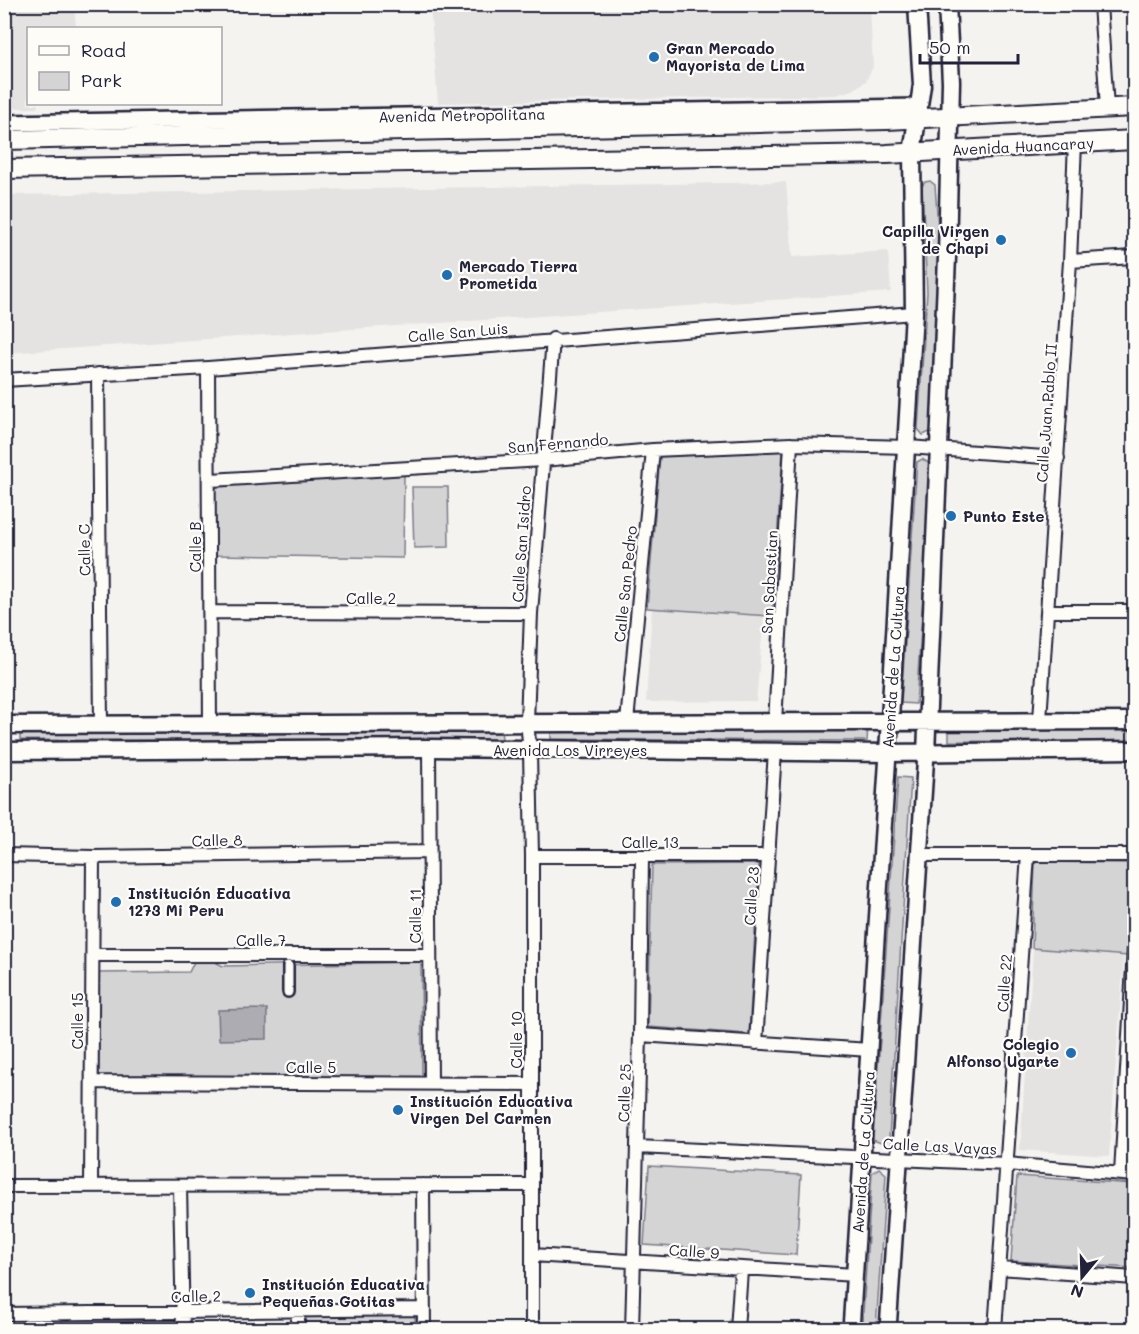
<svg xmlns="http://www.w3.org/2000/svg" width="1139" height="1334" font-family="Mali,sans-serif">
	<rect width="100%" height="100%" fill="#f4f3ef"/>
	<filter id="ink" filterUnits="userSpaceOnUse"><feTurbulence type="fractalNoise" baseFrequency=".0167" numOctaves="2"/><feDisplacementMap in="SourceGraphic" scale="12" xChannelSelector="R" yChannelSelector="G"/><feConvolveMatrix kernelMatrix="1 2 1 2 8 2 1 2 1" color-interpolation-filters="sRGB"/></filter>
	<g filter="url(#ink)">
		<path fill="#e4e3e2" d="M4,5H74L76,28H28V104H38L37,108H5Z
			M430,5H870L873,67L866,81L853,90L836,95L438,103Z
			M786,182L792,257L888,251L891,292L5,353V195Z
			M652,608L764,615L756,701L646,702Z
			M1033,949L1124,955L1109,1156L1020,1150Z"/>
		<path fill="#d5d4d5" stroke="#7c7b88" stroke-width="1.5" d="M930,181L935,185L942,282L932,431L923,435L918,429L927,292L922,186L925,182Z
			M783,451L772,616L647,608L660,456Z
			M922,459L932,465L916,704L901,703L917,462Z
			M404,475L403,558L213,555L214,489L218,484Z
			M412,487H448L449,547L414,548Z
			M949,726H1134V742L949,741Z
			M501,727L502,741L20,740V728Z
			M868,727L867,741L551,739V728Z
			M898,777L911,778L889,1138L884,1144L873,1140Z
			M1035,862L1133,863L1128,956L1032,948Z
			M759,864L749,1034L648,1027L652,865Z
			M195,960H211L223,966L421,962L422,1077L99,1078L97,973L189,972Z
			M649,1166L801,1175L796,1255L644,1245Z
			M879,1168L886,1174L876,1329H862L872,1173Z
			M1017,1176L1134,1184V1268L1011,1261Z
			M306,1314H415V1329H306Z"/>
		<path fill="#acacb2" stroke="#757582" stroke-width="1.5" d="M267,1009V1039L219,1040L218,1010Z"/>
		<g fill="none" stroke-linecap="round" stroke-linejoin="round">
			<g stroke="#22223b" stroke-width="14">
				<path id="pedestrian" d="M288,992V966"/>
			</g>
			<g stroke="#22223b" stroke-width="16">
				<path id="minor" d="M1100,4L1107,108
					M1070,261L1134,257
					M208,368L210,726
					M98,374L101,726
					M4,380L208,368L914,313
					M211,480L543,460L653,450L791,444L908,447L1058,458
					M1048,611H1134
					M210,612L531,613
					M1040,720L1070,261L1075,143
					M627,722L653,450
					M775,722L791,444
					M429,748L431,1083
					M4,855L93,857L429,852
					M920,855H1134
					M532,856H768
					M93,955H430
					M640,1035L870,1050
					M756,1043L775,751
					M92,1082L530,1084
					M637,1147L1007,1164L1134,1175
					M1121,1173L1134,949
					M423,1185L424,1330
					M4,1186L530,1185
					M91,1186L93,857
					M180,1186L183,1330
					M532,1255L855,1275
					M1000,1268L1134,1278
					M4,1314L424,1309
					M298,1330V1310
					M532,1330V856L530,751L527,722L531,613L553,339
					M632,1330L640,1035L642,857
					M737,1330L741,1270
					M995,1330L1028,855"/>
			</g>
			<g stroke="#22223b" stroke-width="20">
				<path id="tertiary" d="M4,123L919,107
					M851,1330L888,753
					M888,1330L926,753"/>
			</g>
			<g stroke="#22223b" stroke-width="21">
				<path id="secondary" d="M4,725L1134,721
					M4,751L429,748L888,753L1134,750
					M888,753L914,313L912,153L922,85L917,4
					M926,753L947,257L951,82L947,4"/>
			</g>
			<g stroke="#22223b" stroke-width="22">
				<path id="primary" d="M4,140L887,120L1134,107
					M4,169L887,154L1134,140"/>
			</g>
			<use href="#pedestrian" stroke="#fdfcf7" stroke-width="9"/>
			<use href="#minor" stroke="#fdfcf7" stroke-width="12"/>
			<use href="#tertiary" stroke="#fdfcf7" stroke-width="15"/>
			<use href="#secondary" stroke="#fdfcf7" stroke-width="16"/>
			<use href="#primary" stroke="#fdfcf7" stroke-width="18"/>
		</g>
	</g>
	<g fill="#1f6fb2" stroke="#fdfcf7" stroke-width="2">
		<circle cx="654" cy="57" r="6"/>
		<circle cx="1001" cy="240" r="6"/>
		<circle cx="447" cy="275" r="6"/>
		<circle cx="951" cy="516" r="6"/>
		<circle cx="116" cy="902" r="6"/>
		<circle cx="1071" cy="1053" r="6"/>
		<circle cx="398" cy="1110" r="6"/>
		<circle cx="250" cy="1293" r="6"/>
	</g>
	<g text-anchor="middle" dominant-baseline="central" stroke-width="4.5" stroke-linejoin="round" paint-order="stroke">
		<g font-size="15" font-weight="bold" fill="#22223b" stroke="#fdfcf7" text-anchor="start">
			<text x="666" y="48">Gran Mercado<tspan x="666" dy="17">Mayorista de Lima</tspan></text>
			<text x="989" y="231" text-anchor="end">Capilla Virgen<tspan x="989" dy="17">de Chapi</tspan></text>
			<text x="459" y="266">Mercado Tierra<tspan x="459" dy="17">Prometida</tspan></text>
			<text x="963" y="516">Punto Este</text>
			<text x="128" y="893">Institución Educativa<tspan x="128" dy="17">1273 Mi Peru</tspan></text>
			<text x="1059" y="1044" text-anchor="end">Colegio<tspan x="1059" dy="17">Alfonso Ugarte</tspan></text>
			<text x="410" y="1101">Institución Educativa<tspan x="410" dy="17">Virgen Del Carmen</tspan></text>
			<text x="262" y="1284">Institución Educativa<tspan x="262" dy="17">Pequeñas Gotitas</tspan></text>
		</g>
		<g font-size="15" fill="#22223b" stroke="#fdfcf7">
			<text transform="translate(462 115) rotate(-1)">Avenida Metropolitana</text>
			<text transform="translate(1023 146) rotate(-3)">Avenida Huancaray</text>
			<text transform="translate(458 332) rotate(-5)">Calle San Luis</text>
			<text transform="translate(1046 413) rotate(-86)">Calle Juan Pablo II</text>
			<text transform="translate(558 443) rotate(-5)">San Fernando</text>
			<text transform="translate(521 544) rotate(-86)">Calle San Isidro</text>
			<text transform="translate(195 547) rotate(-90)">Calle B</text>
			<text transform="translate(84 550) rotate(-91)">Calle C</text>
			<text transform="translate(769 582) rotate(-87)">San Sabastian</text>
			<text transform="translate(625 584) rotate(-84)">Calle San Pedro</text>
			<text x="371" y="598">Calle 2</text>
			<text transform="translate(893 667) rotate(-86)">Avenida de La Cultura</text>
			<text x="570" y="750">Avenida Los Virreyes</text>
			<text transform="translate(217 840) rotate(-1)">Calle 8</text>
			<text x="650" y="842">Calle 13</text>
			<text transform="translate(751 896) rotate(-86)">Calle 23</text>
			<text transform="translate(415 916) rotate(-90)">Calle 11</text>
			<text x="261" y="940">Calle 7</text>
			<text transform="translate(1004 983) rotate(-86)">Calle 22</text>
			<text transform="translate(77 1021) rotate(-90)">Calle 15</text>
			<text transform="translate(516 1040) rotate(-90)">Calle 10</text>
			<text x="311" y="1067">Calle 5</text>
			<text transform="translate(624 1093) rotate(-88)">Calle 25</text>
			<text transform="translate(940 1146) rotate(3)">Calle Las Vayas</text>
			<text transform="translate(863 1152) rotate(-86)">Avenida de La Cultura</text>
			<text transform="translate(694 1251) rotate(4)">Calle 9</text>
			<text transform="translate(196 1296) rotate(-1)">Calle 2</text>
		</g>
	</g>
	<rect width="1139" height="1334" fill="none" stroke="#fdfcf7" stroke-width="24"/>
	<rect x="12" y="12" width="1115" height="1310" fill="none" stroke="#22223b" stroke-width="2" filter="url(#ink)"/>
	<rect x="27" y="27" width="195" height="78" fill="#fdfcf7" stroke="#a5a5ac" stroke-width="1.5"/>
	<rect x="39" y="46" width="30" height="9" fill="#fdfcf7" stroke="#a5a5ac" stroke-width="1.5"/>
	<text x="81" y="57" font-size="18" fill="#22223b">Road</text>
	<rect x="39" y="72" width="30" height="18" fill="#d5d4d5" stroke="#a5a5ac" stroke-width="1.5"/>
	<text x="81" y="87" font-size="18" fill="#22223b">Park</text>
	<g transform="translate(1082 1277) rotate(199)" stroke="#fdfcf7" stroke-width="4.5" paint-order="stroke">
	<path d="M0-4.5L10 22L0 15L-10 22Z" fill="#22223b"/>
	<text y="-9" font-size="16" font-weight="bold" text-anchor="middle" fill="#22223b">N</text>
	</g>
	<path d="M920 54v9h98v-9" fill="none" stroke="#22223b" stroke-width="3"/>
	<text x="929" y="54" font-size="18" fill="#22223b" stroke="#fdfcf7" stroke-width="4.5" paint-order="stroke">50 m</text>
</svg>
